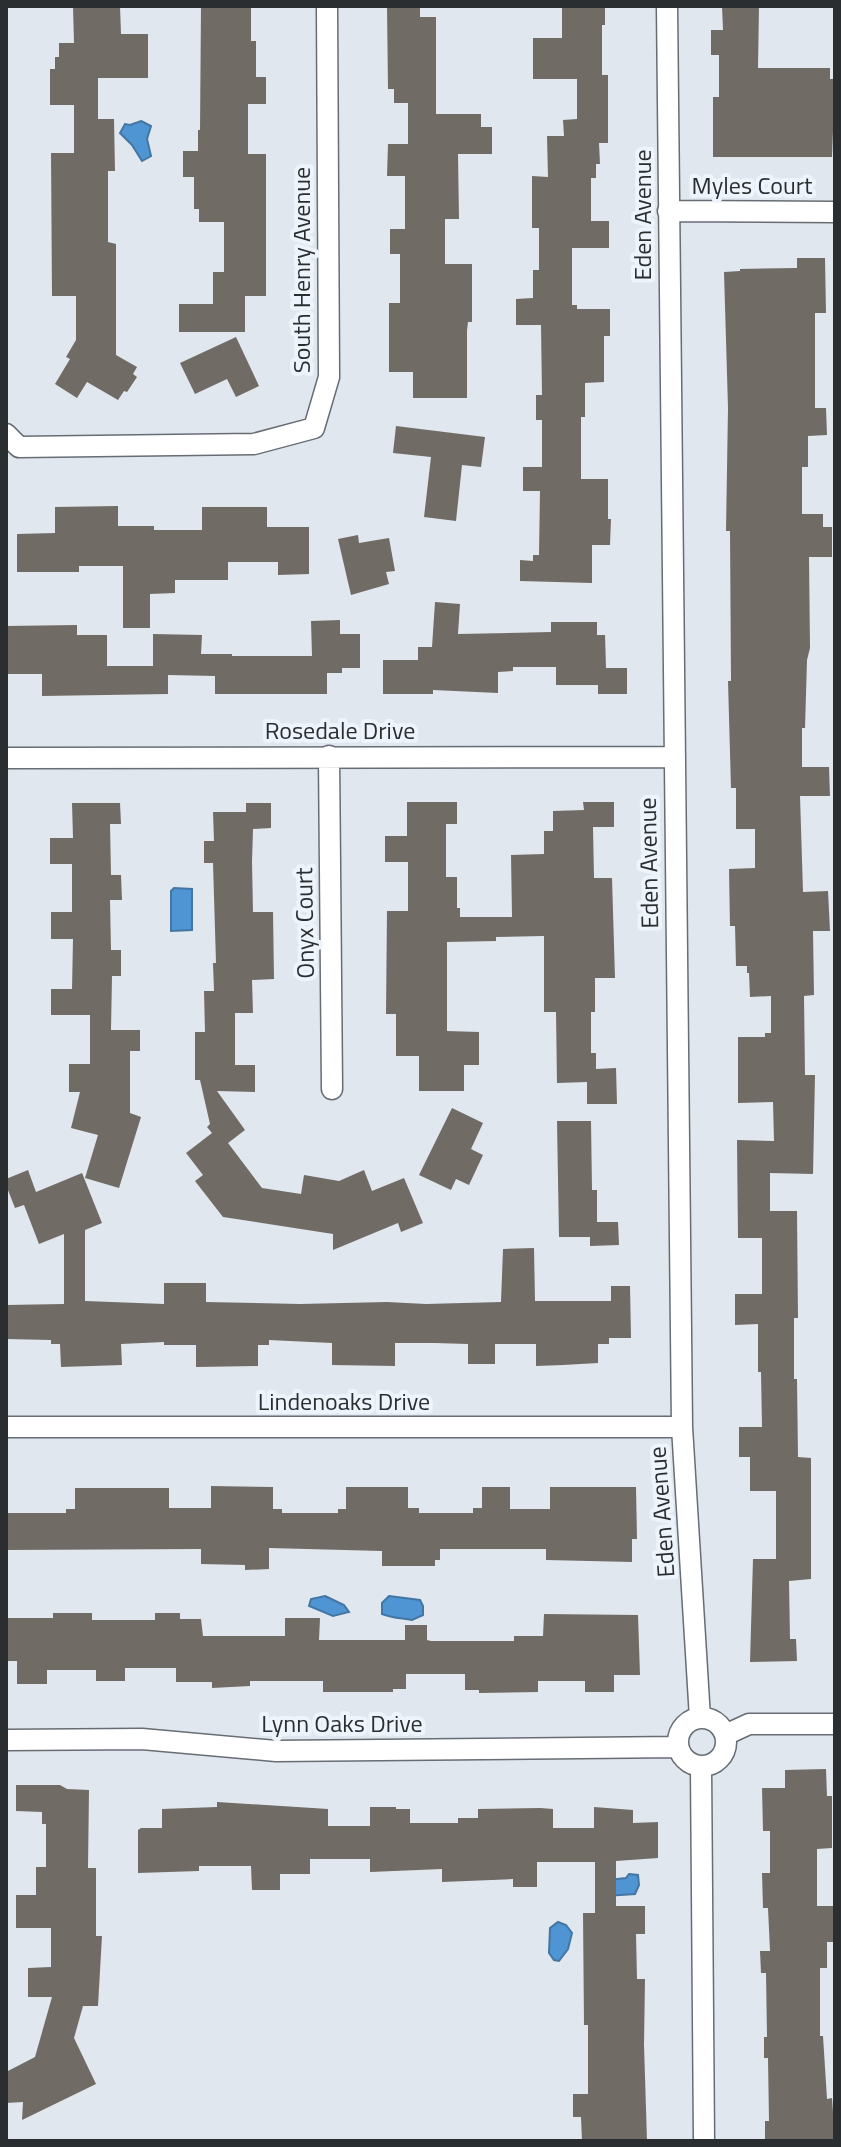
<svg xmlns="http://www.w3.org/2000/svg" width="841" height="2147" font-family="'Titillium Web',sans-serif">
	<rect width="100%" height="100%" fill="#e0e7ee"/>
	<path fill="#4f95d4" stroke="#4476a3" stroke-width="2" d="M141,121L151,126L147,139L151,156L142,161L132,145L120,133L125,124L130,125Z
		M174,888L192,889V930L171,931V891Z
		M325,1596L344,1605L349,1612L333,1616L309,1606L311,1599Z
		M389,1596L420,1600L423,1606V1615L412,1620C401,1618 392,1618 382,1614V1603Z
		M629,1874L638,1875L639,1885L635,1894L606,1896L609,1880L626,1878Z
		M558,1922L566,1925L572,1933L568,1949L559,1961L554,1960L549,1953L550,1928Z"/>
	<path fill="#716b65" d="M73,6H120L121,34H148V78H98V119H114L115,171H108V242L116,244V355L137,367L133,374L137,377L127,392L124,391L118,400L87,382L77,398L55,384L70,359L66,357L76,340V296H52L51,153H74V105H50V69H55V57H59V43H74Z
		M201,6H251V41H256V77H266V104H248V154H266V296H245V332H179V304H213V272H224V222H199V209H194V177H183V151H198V130H200Z
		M387,6H420V17H436V114H481V127H492V154H458L459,219H445V264H472V322H468L467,331V398H413V372H389V303H400V254H390V229H405V176H387L388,144H408V103H394V89H388Z
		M562,6H605V25H602V75H608V143H599L600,164H596V178H591V221H609V248H572V305H577V309H610V336H604V382L585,383V417H581V479H608V519H611L610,545H592V583L520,581V560L533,561V555H539L540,491H523V467H542V420H536V395H542L541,325H516V299L533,298V270H539V228H532V176L548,177L547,136H564L563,120L577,119V79H533V38H562Z
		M722,6H759L758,68H830V79H835L832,157H713V97H719V55H711V30H723Z
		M797,258H825L826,313H815V408H826L827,435L808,436V467H802V514H823V527H832V557H809L810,648L807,660L805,728H802V767H829L830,796H800L803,892L828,891L830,931H813L814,995L804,996L805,1075H815L813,1174L770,1173V1211H797L798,1318H794V1379H797L798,1457L811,1458V1579L789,1581L790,1639H796L797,1661L750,1662L753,1559H776V1491H750V1457H739V1427H762L761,1372H758V1324L735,1325V1294H762V1238H738L737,1140L774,1141L773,1102L738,1103V1037H765V1033H771V996L750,997L749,973H747V966H736L735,926H730L729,869L755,868V829H736V788H731L728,681H731L730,531H726L728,408L724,272L740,271V269L797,268Z
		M236,337L259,386L236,397L227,379L195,394L180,363Z
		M396,426L485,437L481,467L462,465L456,521L424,517L431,457L393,453Z
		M118,506V526H154V530H202V507H267V527H309V574L278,575V562H228V580H175V593L150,594V628H123V566H79V572H17V534L55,533V507Z
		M358,535L359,543L389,538L395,571L386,572L389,584L351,595L338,539Z
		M435,602L460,604L458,634L551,632V622H597V635H605L606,668H627V694H598V685H556V667H513V671L498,672V693L433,690V694H383V660H418V647H432Z
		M340,620V634H360V668H342V673H327V694H215V676L168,675V694L42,696V674H6V626L77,625V635H107V666H153V634L202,635L201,654H232V656H312L311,621Z
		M407,802H457V824H446V877H457V908H460V917H512L511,855L544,854V831H553V811L584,810L583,802H614V827H593L594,878H612L615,978H595V1012H591V1053H596V1069L616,1068L617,1104H587V1082L557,1083L556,1012H544V936L496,937V941L447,942V1031L479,1032V1065H464V1091H419V1056H396V1014H386L387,911H408V862H385V836H407Z
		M72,803H120L121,824H110L111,875H121L122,900H110L111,950H121V976H112L111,1030H140V1051H130V1113L141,1117L119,1188L85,1178L98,1135L71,1128L80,1092H69V1064H90V1015H51V989H72L73,939H51V912H72V864H50V838H73Z
		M246,803H271V828L253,829L252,862L253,912H273L274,979L252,980L253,1013H235V1065H255V1092L217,1091L245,1130L228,1143L262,1188L301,1194L304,1175L339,1181L364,1170L372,1191L404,1178L423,1223L401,1232L398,1223L333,1250V1234L223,1217L195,1181L203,1175L186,1153L212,1133L207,1127L210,1124L200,1080H195V1032H205L204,991H214L213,963H216L213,863H204V841H214L213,812H246Z
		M452,1108L483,1123L471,1149L483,1155L469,1185L456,1179L451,1190L419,1175Z
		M557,1121H591L592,1190H597V1222H618L619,1245L590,1246V1237H559Z
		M28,1170L36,1192L82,1173L102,1223L85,1230V1301L164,1304V1283H206V1302L300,1304L387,1302L426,1304L501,1302L503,1249L534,1248L535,1301H611V1286H630L631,1338H609V1344H598V1363L563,1365L536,1366V1344H495V1364H468V1344L435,1343H395V1366L332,1365V1343L269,1340V1345H258V1366L196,1367V1345H164V1342L121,1344L122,1365L61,1367L60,1344H51V1340L6,1339V1305L64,1304V1234L39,1244L24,1205L15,1208L6,1185V1179Z
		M211,1486L273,1487V1509H282V1513H338V1509H346V1487H408V1508H419V1513H473V1508H482V1487H510V1509H550V1487H636L637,1539H632V1562L546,1560V1549H440V1560H435V1566H382V1551L269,1548V1569L245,1570V1565L201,1564V1549L6,1550V1513H66V1509H75V1488H169V1508H211Z
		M53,1613H92V1620H155V1613H180V1619H201L203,1636H285V1618H320L319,1640H405V1625H427V1640L431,1641H514V1636H543L544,1614L638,1615L640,1675H614V1692H585V1681H538V1692L479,1693V1690H465V1674H406V1689H393V1692H323V1681H250V1686L212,1688V1682H176V1668H125V1681H96V1670H47V1684H17V1661H6V1618H53Z
		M826,1769L827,1796H832V1848L817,1849V1906H835V1942H827V1968H820V2036H823L827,2099L832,2098L835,2141H765V2121H769L768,2058H764V2037H767L766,1973H761L760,1951H770L768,1908H763L762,1873H770V1831H763L762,1788H785V1770Z
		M16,1785H60L67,1789L89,1790L88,1868H96V1936H102L98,2006H83L74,2038L96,2084L22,2120L23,2102L6,2103V2072L35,2057L52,1997H28V1968L51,1967V1928H16V1895H36V1867H46V1824H42V1812L16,1811Z
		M217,1802L328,1809V1826H370V1807H396V1809H410V1823H458V1818H478V1809L540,1808L553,1809V1828H594V1807L633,1810V1823L658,1822V1858L616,1861V1906H645V1934H636L637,1979H645L644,2045L647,2141H582L581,2117H573V2094H588V2025H584L583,1913H595V1862H537V1887H513V1879L442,1882V1869L370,1872V1859H310V1874H280V1890H252L251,1866H199V1871L138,1873V1830L141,1828H162V1809L217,1807Z"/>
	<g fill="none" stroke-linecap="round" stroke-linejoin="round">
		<g stroke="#676d73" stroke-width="23">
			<path id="minor" d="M667,6L682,1427L700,1718
				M668,211L835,212
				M6,434L19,447L254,444L314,428L329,377L327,6
				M329,756L332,1089
				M6,758L673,757
				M6,1427H682
				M678 1742a24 24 0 1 1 48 0a24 24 0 1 1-48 0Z
				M725,1735L749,1724H835
				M6,1740L142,1739L276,1751L678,1747
				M701,1767L704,2141"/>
		</g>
		<use href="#minor" stroke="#fff" stroke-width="20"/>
	</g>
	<g text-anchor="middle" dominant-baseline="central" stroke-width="8" stroke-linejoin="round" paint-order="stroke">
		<g font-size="24" fill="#2b2e31" stroke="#edf4fb">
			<text x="752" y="185">Myles Court</text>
			<text transform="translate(642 215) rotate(-90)">Eden Avenue</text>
			<text transform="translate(301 270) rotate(-90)">South Henry Avenue</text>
			<text x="340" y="730">Rosedale Drive</text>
			<text transform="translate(648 863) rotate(-91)">Eden Avenue</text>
			<text transform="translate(304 923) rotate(-91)">Onyx Court</text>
			<text x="344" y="1401">Lindenoaks Drive</text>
			<text transform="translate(661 1512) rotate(-94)">Eden Avenue</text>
			<text x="342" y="1723">Lynn Oaks Drive</text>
		</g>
	</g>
	<rect width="841" height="2147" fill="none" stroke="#2b2e31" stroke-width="16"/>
</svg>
